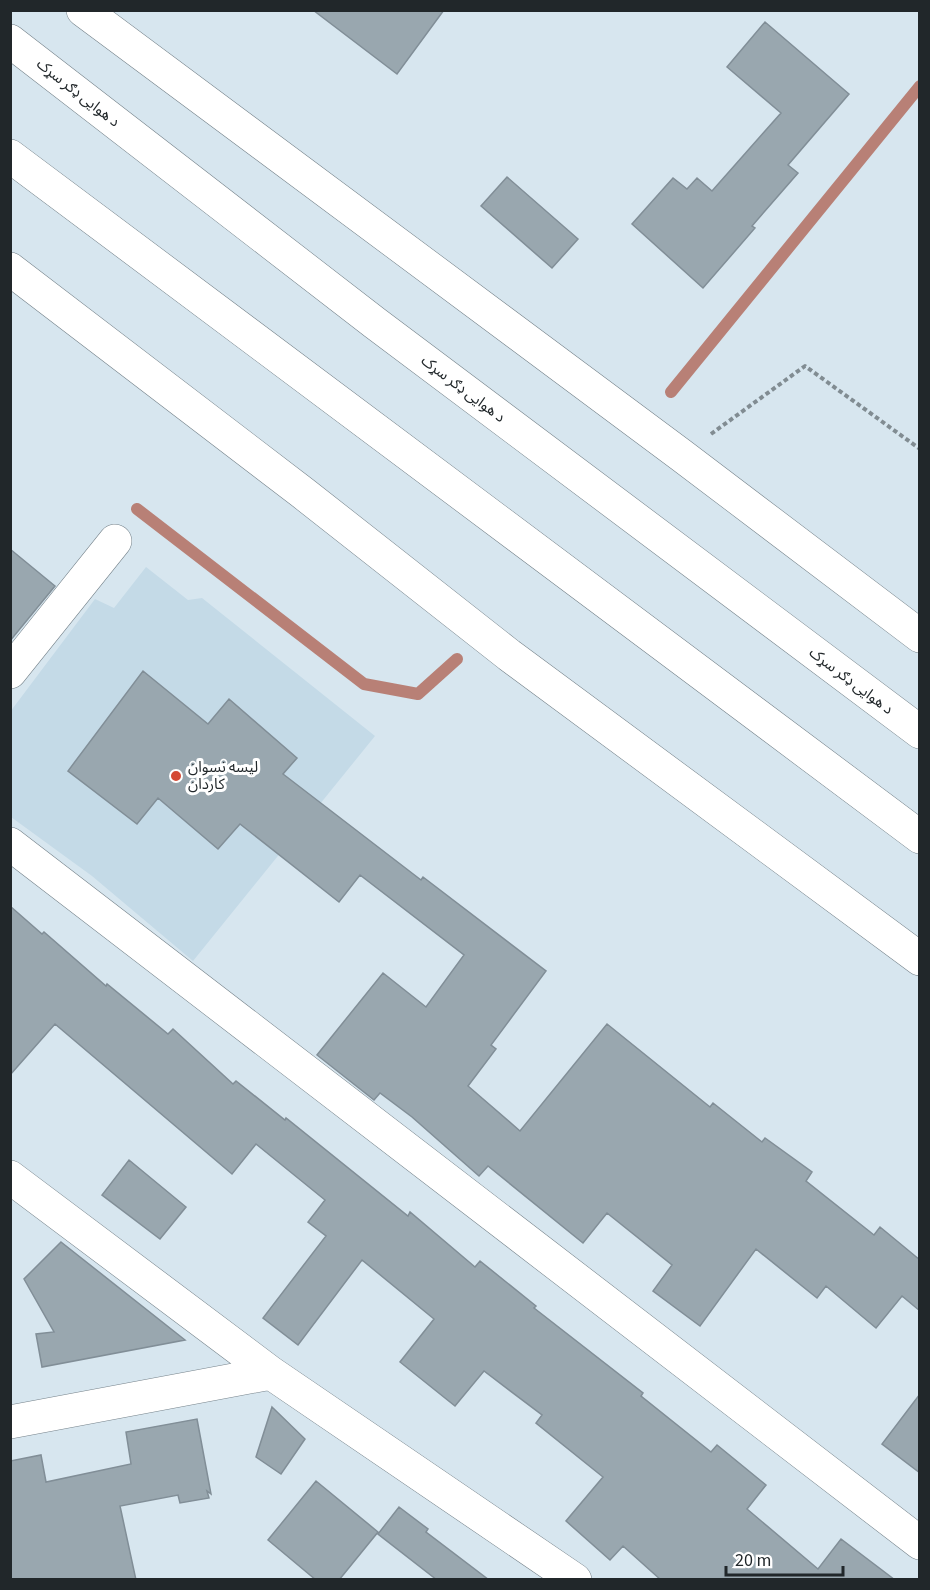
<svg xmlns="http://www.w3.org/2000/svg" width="930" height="1590" font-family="'Source Sans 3','Noto Sans Arabic',sans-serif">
	<rect width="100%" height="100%" fill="#d7e6ef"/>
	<path fill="#c4dae7" d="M146,567L188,600L202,598L375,736L193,961L92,876L11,817L10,712L95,599L114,608Z"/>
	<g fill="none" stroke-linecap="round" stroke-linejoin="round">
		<path stroke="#b88076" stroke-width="12" d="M671,392L920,86
			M137,509L364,684L418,694L457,659"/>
	</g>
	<path fill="#99a7af" stroke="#818e97" stroke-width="1.5" d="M313,10H444L397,74Z
		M765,22L849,94L788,165L798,173L752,226L755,228L703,288L632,224L673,178L687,189L697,178L712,191L781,113L727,67Z
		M507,177L578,239L552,268L481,206Z
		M10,549L55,586L10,641Z
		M143,671L208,724L229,699L297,758L283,774L421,880L423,877L546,971L491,1045L496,1049L468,1086L520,1131L607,1024L710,1107L713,1103L762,1142L765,1138L812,1172L806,1181L874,1235L880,1227L920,1260V1311L902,1296L876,1328L826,1286L817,1298L756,1249L700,1326L653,1291L672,1265L607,1213L583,1243L488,1166L479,1176L412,1117L380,1093L374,1100L317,1055L383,973L426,1007L464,955L360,875L339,902L240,824L218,849L158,798L137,824L68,771Z
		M10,906L42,934L44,932L106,986L107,984L168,1034L173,1029L233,1084L236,1081L285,1120L286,1118L408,1216L410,1212L475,1267L480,1261L536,1306L534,1308L643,1393L641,1396L711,1452L717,1445L766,1485L747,1509L818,1569L841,1539L895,1580H661L623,1546L610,1560L566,1521L603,1477L536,1423L542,1415L484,1371L455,1406L400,1362L434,1319L362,1260L298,1345L263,1318L326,1236L308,1222L325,1200L256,1144L232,1174L55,1024L10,1075Z
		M129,1160L186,1207L160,1239L102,1195Z
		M61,1242L185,1340L42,1367L36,1334L54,1332L24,1279Z
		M920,1394V1473L882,1444Z
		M272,1407L305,1439L281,1474L256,1457Z
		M197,1419L211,1494L207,1491L209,1498L180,1503L178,1495L120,1506L136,1580H10V1461L41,1455L46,1482L131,1464L126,1432Z
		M316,1481L378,1532L339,1580H316L268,1540Z
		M399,1507L428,1529L426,1532L489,1580H437L378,1534Z"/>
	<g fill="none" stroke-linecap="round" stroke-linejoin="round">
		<g stroke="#75828a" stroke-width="34">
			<path id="minor" d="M83,10L681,455L920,636
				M10,672L115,541
				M10,844L920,1543
				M10,1177L271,1373L575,1580
				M10,1422L271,1373"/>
		</g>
		<g stroke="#75828a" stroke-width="34">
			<path id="tertiary" d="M10,269L303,493L509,655L920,959"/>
		</g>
		<g stroke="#75828a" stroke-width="34">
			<path id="primary" d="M10,41L375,323L920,732
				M10,156L920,837"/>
		</g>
		<path stroke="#818c92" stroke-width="4" stroke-dasharray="4.5 3" stroke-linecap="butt" d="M711,434L805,366L920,449"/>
		<use href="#minor" stroke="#fff" stroke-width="33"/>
		<use href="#tertiary" stroke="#fff" stroke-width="33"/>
		<use href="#primary" stroke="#fff" stroke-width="33"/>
	</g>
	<circle fill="#d44833" stroke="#fff" stroke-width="2" cx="176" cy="776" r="6"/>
	<g text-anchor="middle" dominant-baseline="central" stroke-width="6" stroke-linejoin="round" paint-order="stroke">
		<g font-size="15" fill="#21272a" stroke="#fff">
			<text transform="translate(78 93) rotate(38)">د هوایی ډګر سړک</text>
			<text transform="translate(463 389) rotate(37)">د هوایی ډګر سړک</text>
			<text transform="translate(851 681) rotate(37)">د هوایی ډګر سړک</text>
		</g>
		<g font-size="15" fill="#21272a" stroke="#fff" text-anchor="start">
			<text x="188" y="767">لیسه نسوان<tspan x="188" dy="17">کاردان</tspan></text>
		</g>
	</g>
	<rect width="930" height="1590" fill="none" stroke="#21272a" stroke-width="24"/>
	<path d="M726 1566v9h117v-9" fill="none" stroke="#21272a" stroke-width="3"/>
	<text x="735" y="1566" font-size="18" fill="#21272a" stroke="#ffffff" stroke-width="4.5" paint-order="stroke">20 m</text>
</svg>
